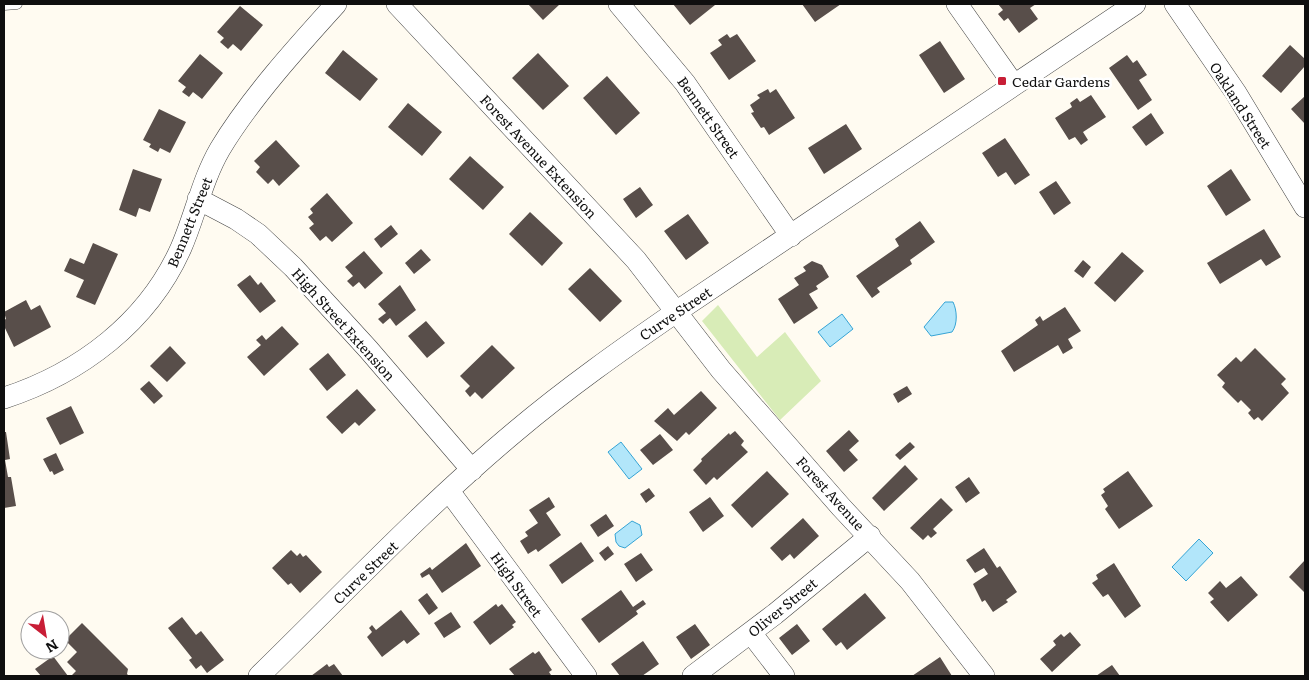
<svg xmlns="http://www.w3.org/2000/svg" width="1309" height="680" font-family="Literata,serif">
	<rect width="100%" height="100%" fill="#fffbf1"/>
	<path fill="#d8ecb7" d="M718,305L757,357L785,332L821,381L780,420L702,321Z"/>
	<path fill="#b2e6fa" stroke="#35a4d5" d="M945,302H953C957,310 958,324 952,332L931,336L924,327Z
		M842,314L853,329L830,347L818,332Z
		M621,442L642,469L629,479L608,452Z
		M632,521L640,525L642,535L625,548L619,546L616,542L615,534Z
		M1199,539L1213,553L1186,581L1172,567Z"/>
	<path fill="#584e4a" d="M528,4H560L543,20Z
		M673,4H714L715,5L690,25Z
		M802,4H841L815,22Z
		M998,4H1036L1030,8L1038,19L1019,33L1008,18L1004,21L998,14L1003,10Z
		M240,6L263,25L241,51L233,44L228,49L220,42L224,38L217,32Z
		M727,34L730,38L737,34L756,61L729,80L710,53L722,45L718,40Z
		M940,41L965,79L944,93L919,55Z
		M1290,45L1305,59V66L1281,93L1262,76Z
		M343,50L378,79L360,101L325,73Z
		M538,53L569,86L543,110L512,78Z
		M200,54L223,73L202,99L193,92L189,97L182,92L186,87L178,81Z
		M1127,55L1133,63L1137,60L1147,75L1139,80L1152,100L1138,110L1109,68Z
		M607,76L640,113L616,135L583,98Z
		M768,89L770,93L776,89L795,118L769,135L764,127L761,128L751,113L754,112L750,105L760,98L757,95Z
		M1091,95L1106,117L1083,132L1088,140L1081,145L1075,137L1069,140L1055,118L1072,107L1070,103L1077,98L1080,102Z
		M1305,96V124L1291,109Z
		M408,103L442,132L422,156L388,127Z
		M159,109L186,122L170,153L160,148L158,152L149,147L151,144L143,140Z
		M1151,113L1164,133L1146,146L1132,127Z
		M846,124L862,149L824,174L808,148Z
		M1005,138L1030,175L1015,185L1006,172L998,177L982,153Z
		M276,140L300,166L279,186L273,179L268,184L256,172L260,167L254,161Z
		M470,156L504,187L483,210L449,179Z
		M133,169L162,179L150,212L139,208L136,217L119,210Z
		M1231,169L1251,200L1226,216L1207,186Z
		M1056,181L1071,203L1054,215L1039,192Z
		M640,187L653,205L636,218L623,199Z
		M327,193L353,223L332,242L326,236L320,241L309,228L314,224L308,217L313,213L310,209Z
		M530,212L563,243L542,266L509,234Z
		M688,214L709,243L686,260L664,231Z
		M920,221L935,242L910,260L912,264L877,288L880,292L872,298L856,276L899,246L895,239Z
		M391,225L398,234L381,248L374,239Z
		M1264,229L1281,257L1266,266L1261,259L1220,284L1207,263Z
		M93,243L118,254L95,305L76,297L84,280L64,271L70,258L84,264Z
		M421,249L431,260L414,274L405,263Z
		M364,251L383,273L365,289L359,282L353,287L347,281L353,276L345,267Z
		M1122,252L1144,271L1115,302L1094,283Z
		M1083,260L1091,267L1083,278L1074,271Z
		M812,261L822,265L829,277L816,286L818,289L809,294L818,308L794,324L778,299L799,285L794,278L806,271L803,267Z
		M590,268L622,301L600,322L568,289Z
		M250,275L258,285L261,282L276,301L260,313L237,285Z
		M400,285L416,310L396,326L390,318L383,324L378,319L386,313L378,304Z
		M26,300L31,310L40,305L51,327L14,347L4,326V320L6,319L4,312Z
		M1065,307L1081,331L1068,339L1073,348L1063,354L1058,345L1014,372L1001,351L1038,325L1035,320L1040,316L1043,321Z
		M426,321L445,343L427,358L408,336Z
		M282,326L299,344L264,376L247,357L261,345L256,340L262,335L266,340Z
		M492,345L515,368L482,399L475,392L470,397L465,391L470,386L460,376Z
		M170,346L186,363L167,382L150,366Z
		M1255,348L1286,379L1281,384L1289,393L1262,421L1258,417L1254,420L1248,413L1251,410L1241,400L1238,403L1222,387L1225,383L1217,375L1236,357L1241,362Z
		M328,353L346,375L327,391L309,369Z
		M149,381L163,396L154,404L140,389Z
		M907,386L912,394L898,403L893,394Z
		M357,389L376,410L359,426L355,422L342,434L326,417Z
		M701,391L717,408L689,435L686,432L677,441L654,421L668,408L674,415Z
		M71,406L84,433L60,445L46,418Z
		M849,430L859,441L849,450L858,460L844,472L826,451Z
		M735,431L744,441L741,445L748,452L717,480L714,477L706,485L693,470L702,461L701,459L729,433L730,435Z
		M4,432H6L10,459L5,460L8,477H11L16,506L4,508Z
		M660,434L673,450L653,465L640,450Z
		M910,442L915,447L900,460L895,455Z
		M56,453L64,470L54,475L52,471L50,472L43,459Z
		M905,465L918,479L884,511L872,498Z
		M767,471L789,494L752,528L731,505Z
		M1128,471L1153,506L1119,529L1105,509L1108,506L1101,495L1105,492L1103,489Z
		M969,477L980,493L966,503L955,487Z
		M649,488L655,496L646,503L640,494Z
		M549,497L555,507L546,513L561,535L538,552L536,549L528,554L520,541L528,536L525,532L538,523L529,510Z
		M710,497L724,516L703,532L689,512Z
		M941,498L953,510L933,529L937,533L931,538L928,535L923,540L910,528Z
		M606,514L614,526L598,537L590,525Z
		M803,518L819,536L794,559L790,554L782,561L770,548Z
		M581,542L594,561L562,584L549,565Z
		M466,543L481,566L442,593L429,574L422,578L420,574L430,567L432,570Z
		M608,546L614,554L605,561L599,553Z
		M984,548L997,568L1000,566L1017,592L1006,600L1008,602L993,612L985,600L982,602L973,584L988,574L984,568L975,573L966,560Z
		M291,550L297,556L300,553L303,557L306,555L322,572L300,593L291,583L288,585L272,568Z
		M641,553L653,570L636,582L624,564Z
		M1305,560V593L1289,577Z
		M1114,563L1141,606L1125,618L1108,594L1103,597L1092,583L1098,579L1096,575Z
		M1241,576L1258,595L1228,622L1210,602L1214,599L1208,593L1220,581L1226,588Z
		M621,590L633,607L643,600L646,604L636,611L638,614L599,643L581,619Z
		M427,593L438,608L429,615L418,600Z
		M865,593L886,618L847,650L841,642L836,646L822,629Z
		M496,604L498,607L502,604L516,622L512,625L514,627L490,645L473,622Z
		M401,610L420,634L407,644L404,640L382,657L367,637L372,632L369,628L372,625L376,630Z
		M451,612L461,627L444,638L434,623Z
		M182,617L196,635L201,631L224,660L207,673L201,665L196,669L189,660L192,658L168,628Z
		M82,623L128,669L127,674L129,676H71L76,671L67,662L77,652L65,640Z
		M695,624L710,645L691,659L676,637Z
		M797,624L810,641L792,655L779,638Z
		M1070,632L1081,645L1052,672L1040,659L1056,645L1053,641L1061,634L1064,637Z
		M643,641L659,664L642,676H620L611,664Z
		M539,651L552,670L549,672L551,675L515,676L509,669L533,652L535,654Z
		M53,656L68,676H41L35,669Z
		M940,657L952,676H912Z
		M327,664L329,667L334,664L343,676H311Z
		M1112,665L1120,676H1096Z"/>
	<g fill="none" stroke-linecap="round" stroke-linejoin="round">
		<g stroke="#424242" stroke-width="11">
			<path id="service" d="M4,5L17,4"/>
		</g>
		<g stroke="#424242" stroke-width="22">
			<path id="minor" d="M397,4L636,260L721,370L841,507L910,581L984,676
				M619,4L685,83L791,236
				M957,4L1014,85
				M1175,4L1236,93L1305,207
				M198,199L236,219L258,234L293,267L368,349L472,470
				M4,398C81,373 148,322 181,248C195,216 202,180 220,149C250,99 297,47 336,4
				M449,491L586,676
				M751,633L784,676
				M259,676C343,594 425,507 516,431C567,388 621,350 676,312L1135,4
				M693,676L775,614L870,536"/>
		</g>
		<use href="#service" stroke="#fff" stroke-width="10"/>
		<use href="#minor" stroke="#fff" stroke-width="21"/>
	</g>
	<rect fill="#c81e36" stroke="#fff" stroke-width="2" x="997" y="76" width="10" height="10" rx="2.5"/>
	<g text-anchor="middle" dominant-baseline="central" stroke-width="5" stroke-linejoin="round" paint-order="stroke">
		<g font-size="14" fill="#0f0f0f" stroke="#fff" text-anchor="start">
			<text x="1012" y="81">Cedar Gardens</text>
		</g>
		<g font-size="14" fill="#0f0f0f" stroke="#fff">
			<text transform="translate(1241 105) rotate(57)">Oakland Street</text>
			<text transform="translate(709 117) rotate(55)">Bennett Street</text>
			<text transform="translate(539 156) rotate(47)">Forest Avenue Extension</text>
			<text transform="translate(189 222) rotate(-68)">Bennett Street</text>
			<text transform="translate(675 313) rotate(-34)">Curve Street</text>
			<text transform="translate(344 324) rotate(48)">High Street Extension</text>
			<text transform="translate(831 493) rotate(48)">Forest Avenue</text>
			<text transform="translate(365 572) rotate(-44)">Curve Street</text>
			<text transform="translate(517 584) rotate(54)">High Street</text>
			<text transform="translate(782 607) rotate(-39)">Oliver Street</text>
		</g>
	</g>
	<rect width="1309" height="680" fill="none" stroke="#0f0f0f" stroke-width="10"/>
	<g transform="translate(45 635) rotate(149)"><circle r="24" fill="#ffffff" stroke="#9f9f9f"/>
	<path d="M0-4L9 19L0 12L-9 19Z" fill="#c81e36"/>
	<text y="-8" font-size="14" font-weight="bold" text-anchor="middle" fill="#0f0f0f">N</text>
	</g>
</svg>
